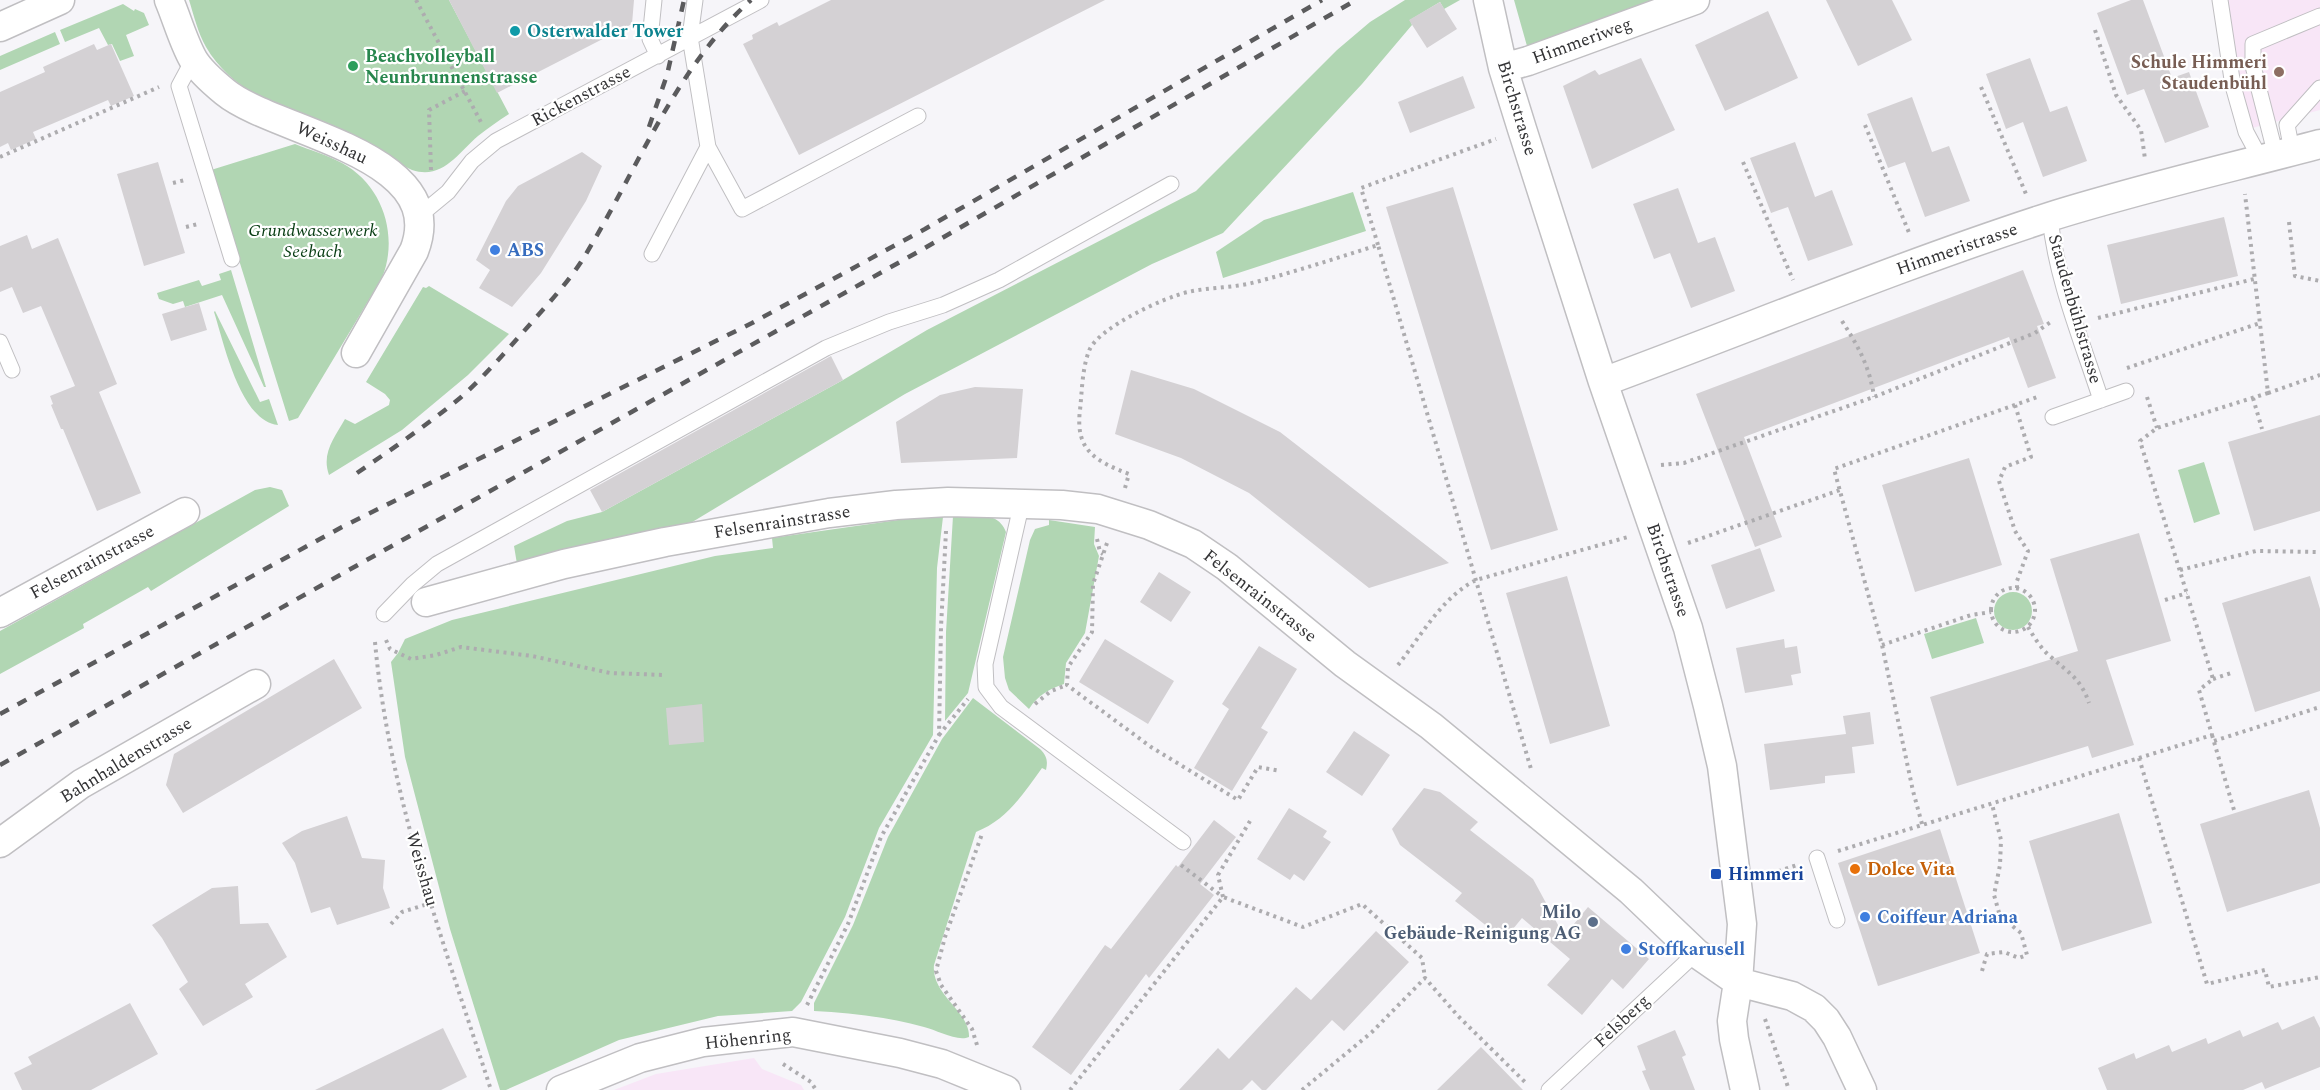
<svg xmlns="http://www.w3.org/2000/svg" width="2320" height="1090" font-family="Spectral,serif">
	<rect width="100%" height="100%" fill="#f6f5f9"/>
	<path fill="#f8e6f7" d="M2227,0H2320V110L2252,128L2239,88Z
		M754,1058L762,1069L801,1085L804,1090H614L656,1074Z"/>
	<path fill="#b1d6b3" d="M189,0H449L509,114C498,121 488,128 478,136C458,153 443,180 412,170C397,163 384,151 369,144C313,117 240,105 206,47C198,33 194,16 189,0Z
		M1405,0H1460L1444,9L1440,2L1410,20L1412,25L1362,84L1223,233L1152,264L905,394L684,527L517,564L514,546L567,521L602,512L843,380L927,330L1196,191L1337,50L1370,22Z
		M1514,0H1658L1527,46Z
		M123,4L134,11L135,9L144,13L149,25L126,35L134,56L120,61L112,44L108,45L99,28L65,42L60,30Z
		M55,32L60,44L0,70V56Z
		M295,144C310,150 327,155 342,163C383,185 399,236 382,278L298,418L289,421L211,170Z
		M1353,192L1366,231L1223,278L1216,252L1264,220Z
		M231,270L266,387H264L222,295L185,307L183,301L173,304L159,299L157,293L199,280L202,286L221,280L219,274Z
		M429,286L509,334L468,375L402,430L329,475C321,453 335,437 345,419L355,424L389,405L390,400L385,394L366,382L423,287L426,288Z
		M215,311L260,402L269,399L278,425C240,421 224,343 214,312Z
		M2204,462L2220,514L2194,523L2178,470Z
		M270,487L282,490L289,506L151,591L148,587L83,624L84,628L0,674V631L255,490Z
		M953,516C973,516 998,510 1006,532L968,693L945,721L946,632Z
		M943,517L937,568L933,735L879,828L845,917L801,1002L792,1011L718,1016L619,1040L506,1090H500L450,929L405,757L391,662L398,653L405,639L452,620L715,556L773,548L772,538L912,518Z
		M1049,520L1095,527L1094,544L1099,556L1085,633L1066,663L1064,684C1049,689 1038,695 1029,709L1009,690L1005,678L1003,657L1030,540L1035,529L1049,525Z
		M1994 611a19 19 0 1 1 38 0a19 19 0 1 1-38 0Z
		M1976,618L1984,643L1932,659L1924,634Z
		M973,698L1040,749C1047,756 1048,761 1046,770L1042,768C1023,794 1007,820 976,832L934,965C931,995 970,1011 969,1037C957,1042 937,1030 924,1027C888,1017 851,1013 814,1011V1003L853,925L888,837L942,739Z"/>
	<path fill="#d4d1d4" d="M449,0H634L632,24L497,93Z
		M831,0H1105L799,155L743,44L753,39L752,35L777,22L779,26Z
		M1826,0H1892L1912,40L1858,66Z
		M2131,0H2143L2172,78L2189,72L2209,127L2165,143L2144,89L2127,95L2097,13Z
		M1440,2L1457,29L1427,48L1409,20Z
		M1768,11L1798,78L1725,111L1695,45Z
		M94,44L97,50L111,44L134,96L111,106L108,100L33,132L36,139L11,150L8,143L0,147V92L45,72L43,67Z
		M1641,58L1675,130L1592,169L1563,86L1595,70L1599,75Z
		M2030,58L2050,112L2067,106L2087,161L2043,177L2023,122L2006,129L1986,74Z
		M1463,76L1475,108L1410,133L1398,102Z
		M1912,97L1932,152L1949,146L1970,201L1925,217L1905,162L1888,168L1867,114Z
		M1795,142L1815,197L1832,190L1853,245L1808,261L1788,207L1771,213L1750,158Z
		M582,152L602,166L586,201L541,273L512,307L479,288L490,270L476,260L506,201L518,186Z
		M158,162L185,253L144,266L117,174Z
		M1453,187L1558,530L1491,550L1386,207Z
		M1678,188L1698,243L1715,237L1735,291L1691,308L1670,253L1654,259L1633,204Z
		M2224,217L2238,276L2121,304L2107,245Z
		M27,235L32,249L58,238L117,384L99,392L141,493L97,511L63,429H61L51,405L53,404L50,396L75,386L41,306L23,313L12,287L0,292V246Z
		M2023,270L2044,324L2037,326L2056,378L2028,388L2009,337L1744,437L1782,537L1755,547L1696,394Z
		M199,303L207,330L171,341L162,314Z
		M831,356L843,380L602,512L590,490Z
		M1131,370L1194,389L1280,432L1449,563L1369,588L1249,493L1181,458L1115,434Z
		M975,387L1023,389L1017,458L901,463L896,422L940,395Z
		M2320,415V511L2254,531L2228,442Z
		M1969,458L2002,565L1915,592L1882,485Z
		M2139,533L2171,641L2106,660L2134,745L2092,758L2088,746L1957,786L1930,697L2078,651L2050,559Z
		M1760,548L1775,591L1726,609L1711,565Z
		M1159,572L1191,592L1171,622L1140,602Z
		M1567,576L1610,726L1550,744L1506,593Z
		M2310,576L2320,609V691L2255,712L2222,603Z
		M1105,639L1174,681L1148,724L1079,682Z
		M1784,639L1785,648L1797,646L1801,673L1791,675L1793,685L1745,693L1736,648Z
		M1259,646L1297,669L1261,728L1268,732L1232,791L1194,768L1229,709L1222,704Z
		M334,659L362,708L183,813L166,785L174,754Z
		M702,704L704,742L669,745L666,708Z
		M1870,712L1874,744L1852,747L1855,773L1825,776V783L1770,790L1764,744L1846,734L1843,716Z
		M1354,731L1390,755L1362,796L1326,772Z
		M1424,788L1440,792L1478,822L1470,830L1533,879L1564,936L1588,907L1649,959L1623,989L1612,979L1582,1015L1547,985L1570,959L1522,918L1508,935L1493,931L1455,901L1462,893L1400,845L1392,829Z
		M2309,790L2320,828V883L2227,912L2200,824Z
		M1289,808L1327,831L1323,837L1331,842L1304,881L1294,874L1290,880L1257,859Z
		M2119,813L2152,923L2062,951L2029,841Z
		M347,816L362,858L385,860L383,888L390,908L337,925L330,907L311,913L295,863L282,843L302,831Z
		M1214,820L1236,837L1200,884L1214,895L1149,978L1146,974L1071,1075L1032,1047L1105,945L1111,949L1176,865L1178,867Z
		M1940,829L1980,953L1878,986L1838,863Z
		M238,886L240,924L268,923L287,957L245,984L253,997L203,1026L179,989L188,982L162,938L152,925L212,888Z
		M1376,931L1409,962L1344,1031L1332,1020L1266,1090H1262L1252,1080L1242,1090H1179L1218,1048L1229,1059L1296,987L1311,1000Z
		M130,1003L158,1054L91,1090H22L14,1073L32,1064L28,1057Z
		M2314,1016L2320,1028V1067L2265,1089L2262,1082L2243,1090H2107L2098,1068L2134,1053L2136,1059L2169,1045L2172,1052L2206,1038L2208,1044L2240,1030L2243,1037L2278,1022L2282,1030Z
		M443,1028L467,1077L441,1090H315Z
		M1675,1030L1686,1055L1682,1057L1695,1090H1650L1642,1071L1646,1070L1637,1046Z
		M1481,1047L1523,1090H1437Z"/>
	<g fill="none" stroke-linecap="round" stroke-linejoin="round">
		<g stroke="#c0bfc2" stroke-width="17">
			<path id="lane" d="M654,0L650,39L658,56
				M2220,0L2233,86L2246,132L2261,160
				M193,60L179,86L232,259
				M708,147L742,209L918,116
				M2292,151L2287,125L2320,88
				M2276,156L2253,66V44L2320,16
				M419,216L448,192L472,161L496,141L761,0
				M2050,217C2056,279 2082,341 2101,400
				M652,254L708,147L690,37L695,0
				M0,342L12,370
				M2053,417L2126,391
				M1022,502L985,664L986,687L1001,707L1183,842
				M384,614L413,584L437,564L826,348L889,322L943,305L999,280L1171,184
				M1817,858L1837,920
				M1549,1090L1696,953"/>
		</g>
		<g stroke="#c0bfc2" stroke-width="31">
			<path id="street" d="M169,0C177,19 183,41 193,59C200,71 214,83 225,92C275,133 452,154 414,251L356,353
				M1488,0L1503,68L1522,129L1603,382L1688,628L1708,706L1722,766L1742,924L1738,982L1732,1021L1734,1039L1745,1090
				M0,27L60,0
				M1503,68L1528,61L1695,0
				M1603,382C1752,327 1898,266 2049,217C2138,189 2230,168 2320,144
				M426,602L564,564L665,542L829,513L896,505L948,502L1062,505L1098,509L1149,525L1193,544L1227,567L1345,664L1431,726L1631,891L1696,953L1738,982L1792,996L1814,1008L1826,1020L1837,1037L1862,1090
				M0,613L185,512
				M0,843L81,784L256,684
				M561,1090L640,1058L703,1042L793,1032L900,1053L942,1064L1006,1090"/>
		</g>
		<path stroke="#adacaf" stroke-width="4" stroke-dasharray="3 4.5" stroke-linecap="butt" d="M416,0L482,124
			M2095,30L2116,95L2141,130L2145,159
			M1981,87L2026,194
			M1865,125L1910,235
			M0,157L159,87
			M1743,162L1793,280
			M431,170L429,110L465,91
			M173,183L185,180
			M2289,222L2295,276L2320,281
			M186,227L198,224
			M1378,245L1361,188L1496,139
			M2098,318L2254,279
			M1842,321C1858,346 1870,367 1874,397
			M2127,368L2260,323
			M2268,393L2320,375
			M2147,397L2157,428
			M2253,398L2262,429
			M2015,405L2031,457L2005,467L1999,481L2015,531L2028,551L2017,581V588
			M1661,465L1684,463L1874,397L2035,333L2052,321
			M1125,488L1129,474C1095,461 1075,450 1080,410C1082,392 1082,369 1089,351C1097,328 1165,297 1188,292C1210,287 1234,288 1256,282C1297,271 1337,258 1378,245L1531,769
			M1097,539L1100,552L1103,554
			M1107,543L1093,584L1092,632L1068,667L1067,685L1151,747L1238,800L1258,767L1281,771
			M1688,543L1840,490
			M2180,570L2256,551L2320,552
			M1991 610a22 22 0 1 1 44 0a22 22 0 1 1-44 0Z
			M2165,600L2187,593
			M2028,627C2034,637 2041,649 2051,657C2069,673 2081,679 2089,703
			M386,640L390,649L411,659L436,655L461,647L532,656L610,673L664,675
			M375,642C389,796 444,944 491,1090
			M1882,645L1971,615L1991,612
			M1398,665C1421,636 1442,597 1476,580L1628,537
			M2213,679L2234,672
			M1035,704L1051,691L1067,685
			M939,735L968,699
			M2212,735L2234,810
			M2214,741L2320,707
			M2139,758L2212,735L2199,690L2213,679L2140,441L2157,428L2268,393L2245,194
			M1922,824L1913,791L1882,645L1834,469L2040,396
			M1838,851L2139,758L2207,984L2265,970L2269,987L2320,977
			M1181,865L1223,897
			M1764,876L1797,865
			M1223,897L1218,875L1250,821
			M391,924L402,912L431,903
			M1982,971L1987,954L2004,952L2019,958L2027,955L2021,933L2000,916L1994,895L2000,865L2001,840L1992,804
			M807,1005L848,924L881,837L939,735L941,627L946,531
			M1765,1019L1789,1090
			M977,1045L972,1029L941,985L936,971L945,937L982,834
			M783,1064L811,1082L816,1090
			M1070,1090L1223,897L1303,927L1362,904L1422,958L1425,978
			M1302,1090L1372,1032L1425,978L1458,1016L1527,1084"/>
		<use href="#lane" stroke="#fff" stroke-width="15"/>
		<use href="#street" stroke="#fff" stroke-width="28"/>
		<path stroke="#5b5b5d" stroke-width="4.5" stroke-dasharray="10 10" stroke-linecap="butt" d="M649,127L667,75L684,0
			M357,473C392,449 427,425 460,398C486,375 509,348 532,322C549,303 567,283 581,262C636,174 673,70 751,0
			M0,714L342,527L752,323L925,229L1322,0
			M0,765L916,253L1356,0"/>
	</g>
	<circle fill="#0f9aa8" stroke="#fff" stroke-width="2" cx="515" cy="31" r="6"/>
	<circle fill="#2e9e5b" stroke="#fff" stroke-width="2" cx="353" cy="66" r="6"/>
	<circle fill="#8d6e63" stroke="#fff" stroke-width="2" cx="2279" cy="72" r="6"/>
	<g fill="#3f7fe0" stroke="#fff" stroke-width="2">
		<circle cx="495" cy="250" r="6"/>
		<circle cx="1865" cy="917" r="6"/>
		<circle cx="1626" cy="949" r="6"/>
	</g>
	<circle fill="#e8710a" stroke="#fff" stroke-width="2" cx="1855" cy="869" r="6"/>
	<rect fill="#1a4fb4" stroke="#fff" stroke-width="2" x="1710" y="868" width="12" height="12" rx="3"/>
	<circle fill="#5c6f8a" stroke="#fff" stroke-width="2" cx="1593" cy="922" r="6"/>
	<g text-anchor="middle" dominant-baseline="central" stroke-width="4.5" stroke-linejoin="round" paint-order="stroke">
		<g font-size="18" font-weight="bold" fill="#0d838f" stroke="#fff" text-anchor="start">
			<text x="527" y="31">Osterwalder Tower</text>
		</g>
		<g font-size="18" fill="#333335" stroke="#fff">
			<text transform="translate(1582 41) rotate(-20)">Himmeriweg</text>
			<text transform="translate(581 96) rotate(-28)">Rickenstrasse</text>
			<text transform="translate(1517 108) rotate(73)">Birchstrasse</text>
			<text transform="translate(332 143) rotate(25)">Weisshau</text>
			<text transform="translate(1957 249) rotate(-19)">Himmeristrasse</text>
			<text transform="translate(2075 309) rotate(74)">Staudenbühlstrasse</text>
			<text transform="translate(782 522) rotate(-9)">Felsenrainstrasse</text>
			<text transform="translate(92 562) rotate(-28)">Felsenrainstrasse</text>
			<text transform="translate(1668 570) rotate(71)">Birchstrasse</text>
			<text transform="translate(1260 596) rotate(38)">Felsenrainstrasse</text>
			<text transform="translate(126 760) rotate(-31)">Bahnhaldenstrasse</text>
			<text transform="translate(422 869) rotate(74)">Weisshau</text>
			<text transform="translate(1622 1021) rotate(-43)">Felsberg</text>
			<text transform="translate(748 1039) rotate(-6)">Höhenring</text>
		</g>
		<g font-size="18" font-weight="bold" fill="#27864d" stroke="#fff" text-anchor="start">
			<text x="365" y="56">Beachvolleyball<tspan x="365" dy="21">Neunbrunnenstrasse</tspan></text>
		</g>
		<g font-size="18" font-weight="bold" fill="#785e54" stroke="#fff" text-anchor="end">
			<text x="2267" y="62">Schule Himmeri<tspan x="2267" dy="21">Staudenbühl</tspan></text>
		</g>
		<g font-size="18" font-style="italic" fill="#063b11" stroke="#fff">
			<text x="313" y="230">Grundwasserwerk<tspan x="313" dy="21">Seebach</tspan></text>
		</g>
		<g font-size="18" font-weight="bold" fill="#366cbe" stroke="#fff" text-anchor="start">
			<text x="507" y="250">ABS</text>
			<text x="1877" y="917">Coiffeur Adriana</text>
			<text x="1638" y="949">Stoffkarusell</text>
		</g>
		<g font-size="18" font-weight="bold" fill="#c56008" stroke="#fff" text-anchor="start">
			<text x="1867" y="869">Dolce Vita</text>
		</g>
		<g font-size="18" font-weight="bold" fill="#164399" stroke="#fff" text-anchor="start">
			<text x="1728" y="874">Himmeri</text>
		</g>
		<g font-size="18" font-weight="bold" fill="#4e5e75" stroke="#fff" text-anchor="end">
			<text x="1581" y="912">Milo<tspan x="1581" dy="21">Gebäude-Reinigung AG</tspan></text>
		</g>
	</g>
</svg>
